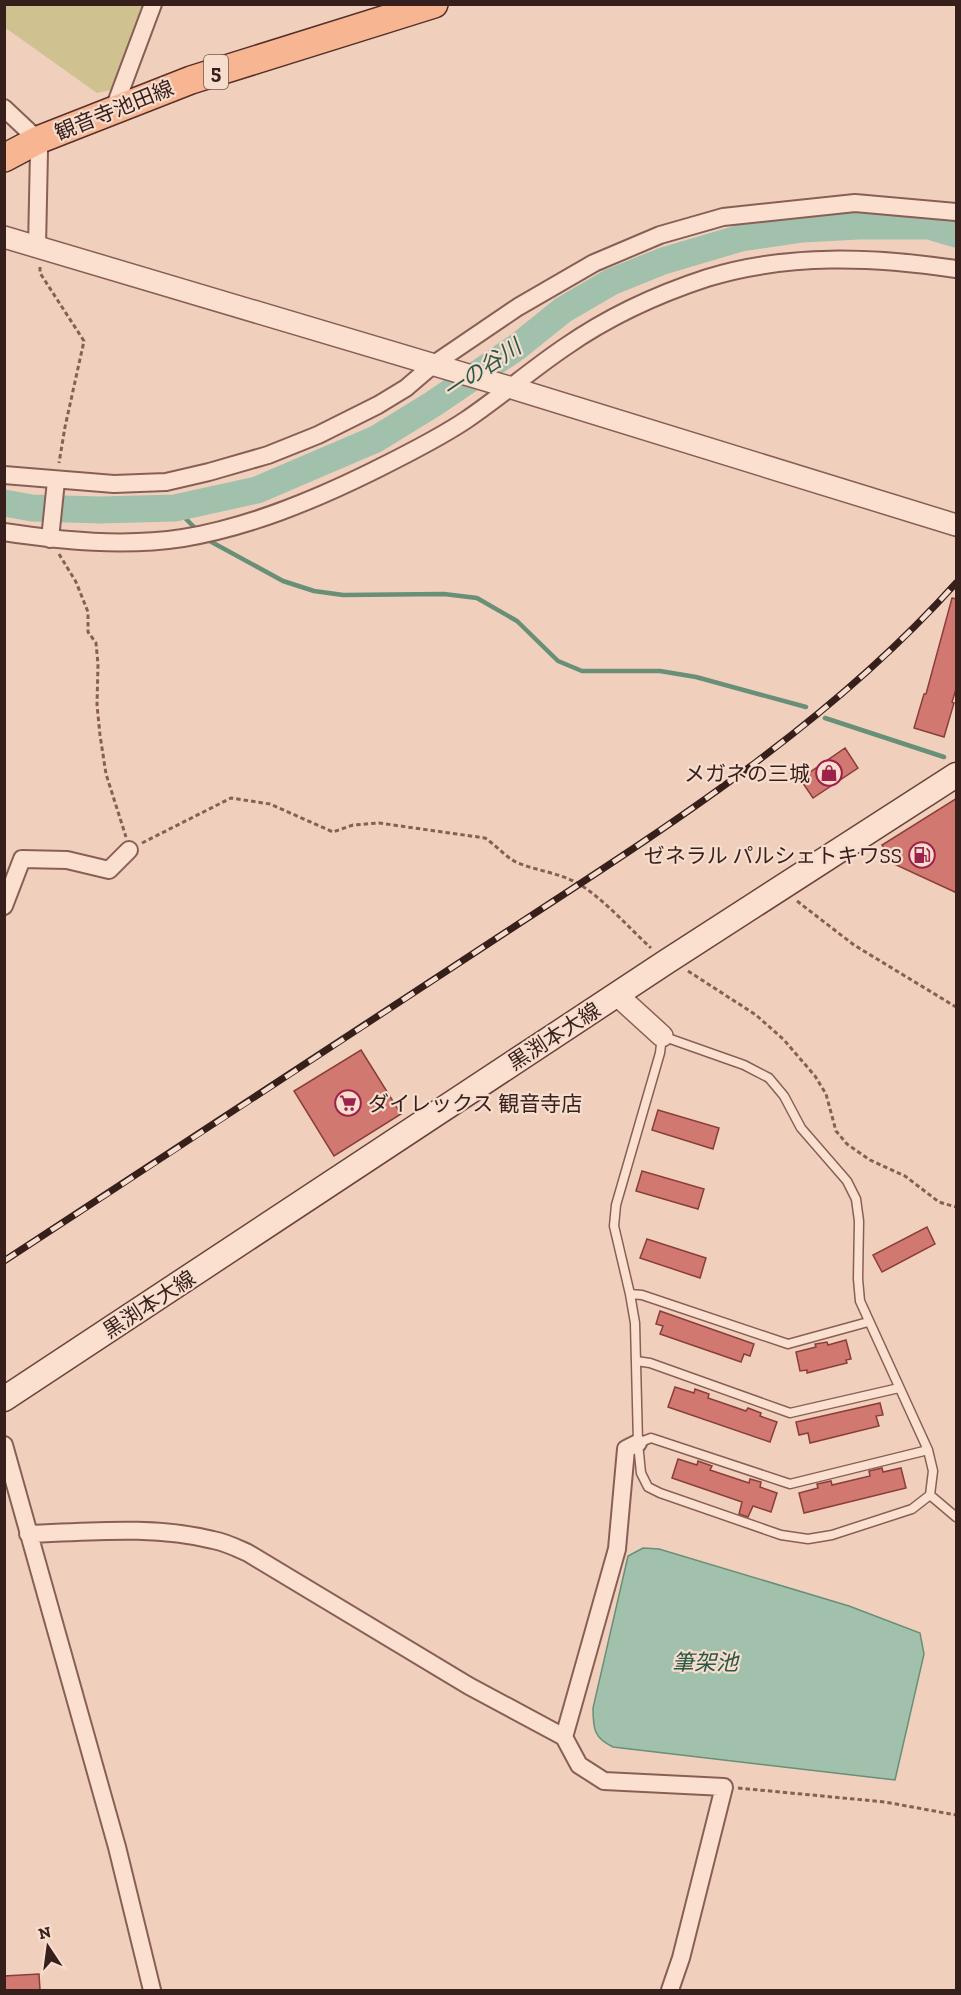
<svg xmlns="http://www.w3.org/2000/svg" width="961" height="1995" font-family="'Zilla Slab','Noto Sans JP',serif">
	<rect width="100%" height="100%" fill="#f0d0bd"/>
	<path fill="#cfc190" d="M5,5H147L116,89L97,93L7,29L5,30Z"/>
	<path fill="#a1c1ad" stroke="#688f78" stroke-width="1.5" d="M643,1548L659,1549L849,1606L920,1633L924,1654L895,1780L613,1747C594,1738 593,1729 593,1708L628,1556Z"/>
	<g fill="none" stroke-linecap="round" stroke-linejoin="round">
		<path stroke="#688f78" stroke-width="4.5" d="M175,508L198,531
			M206,539L283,581L314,591L343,595L444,594L477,598L517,621L558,661L582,671H660L696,677L806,707
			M825,718L944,757"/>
		<path stroke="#a1c1ad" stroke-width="27" d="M4,503L32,508L100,510L175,508L257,490L376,439L433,404L517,347L563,310L611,282L663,261L741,238L803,229L859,226H929L956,234"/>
	</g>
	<path fill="#d17870" stroke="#8a3e39" stroke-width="1.5" d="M952,598L957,599V686L952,702L954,703L944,737L914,728L924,694H926Z
		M845,748L858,768L813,798L800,779Z
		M957,798V893L894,864L882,845Z
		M361,1050L401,1114L334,1156L294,1091Z
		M658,1110L719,1128L713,1149L652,1130Z
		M642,1171L704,1189L698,1209L636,1191Z
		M927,1227L935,1244L882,1272L873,1255Z
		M647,1239L706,1258L700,1278L640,1258Z
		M660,1311L754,1344L750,1356L744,1354L741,1362L660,1334L663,1326L656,1324Z
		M846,1340L851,1359L846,1360L847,1363L807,1373V1370L800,1371L796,1352L816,1347L815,1344L827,1342L828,1345Z
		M675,1387L694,1393L695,1389L709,1394L708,1398L746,1411L748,1408L761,1413L760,1416L777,1422L770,1442L668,1407Z
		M880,1403L883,1415L876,1416L879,1426L810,1443L808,1433L799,1435L796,1422Z
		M678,1459L697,1465L698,1461L712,1466L710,1470L749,1483L750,1479L761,1482L760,1487L777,1493L771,1512L753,1506L748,1517L739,1514L742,1502L672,1478Z
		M882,1468L883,1472L901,1468L906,1488L804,1513L799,1493L818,1488L817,1484L831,1481L832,1485L870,1476L869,1471Z
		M39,1974L40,1990H4V1976Z"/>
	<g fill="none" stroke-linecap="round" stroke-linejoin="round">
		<g stroke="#895f55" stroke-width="11">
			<path id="service" d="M662,1036L744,1065L769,1078L784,1096L801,1128L847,1181L856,1199L859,1221L858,1279L860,1301L928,1450L933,1471L930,1495L912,1509L832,1535L808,1539L781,1535L660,1493L648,1487L641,1473L638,1443L635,1323L630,1294L614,1226L616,1205L660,1053Z
				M630,1294L642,1295L788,1344L868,1322
				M636,1361L650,1363L790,1413L899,1388
				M638,1443L651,1438L790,1484L928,1450
				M930,1495L956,1517"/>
		</g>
		<g stroke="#895f55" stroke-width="20">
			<path id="minor" d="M4,108L38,140L39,151L37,247
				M113,111L153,4
				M4,475L114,484L166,482L209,472L268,455L318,435L378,405L406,388L434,364L518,307L594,263L660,235L723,217L855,203L956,212
				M4,532C63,541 124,547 183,538C249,527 312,501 371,472C403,456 436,440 466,420C500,397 531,370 565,347C608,317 658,294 707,278C788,253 874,257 956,269
				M50,539L56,481
				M4,906L22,859L67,860L109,870L129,850
				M4,1445L117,1847L152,1990
				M28,1534C89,1532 153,1525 213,1540C225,1542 237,1548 248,1553L469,1686L564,1737L579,1765L604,1781L724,1787L681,1958L670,1990
				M564,1737L617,1549L626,1449L638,1443"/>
		</g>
		<g stroke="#895f55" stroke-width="24">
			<path id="tertiary" d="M4,237L512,388L956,525
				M617,995L662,1036"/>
		</g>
		<g stroke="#6b4138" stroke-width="27">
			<path id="secondary" d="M4,1399L666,962L956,775"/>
		</g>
		<g stroke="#56302a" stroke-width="30">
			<path id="primary" d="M4,158L38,140L191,80L434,4"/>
		</g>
		<path stroke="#895f55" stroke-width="3" stroke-dasharray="4.5 3" stroke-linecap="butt" d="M40,267V273L84,341L65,427L59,463
			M59,554L76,582L88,612V632L96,643L98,664L97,705L100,735L106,774L126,837
			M142,843L231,798L270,804L333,832L353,825L379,823L485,838C497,846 505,857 518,863C538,871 560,873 579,884C605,900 629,928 651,948
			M797,901L854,945L956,1007
			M688,971L756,1015L784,1040L815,1076L826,1094L836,1131L847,1144L870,1160L905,1176L939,1202L956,1207
			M738,1788L885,1802L956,1815"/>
		<use href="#service" stroke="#fbe0d0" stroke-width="8"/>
		<use href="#minor" stroke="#fbe0d0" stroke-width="16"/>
		<use href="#tertiary" stroke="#fbe0d0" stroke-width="21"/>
		<use href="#secondary" stroke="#fbe0d0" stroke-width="24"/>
		<use href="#primary" stroke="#f7b591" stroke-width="27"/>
		<g stroke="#371f1b" stroke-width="7">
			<path id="rail" d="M4,1261C169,1154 333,1046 497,938C659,832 826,728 956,583"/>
		</g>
		<use href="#rail" stroke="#f7ddcd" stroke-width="4.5" stroke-dasharray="14" stroke-linecap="butt"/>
	</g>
	<defs>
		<g id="shop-ring" transform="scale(1.35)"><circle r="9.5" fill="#f7ddcd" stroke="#9c214b" stroke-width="1.5"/><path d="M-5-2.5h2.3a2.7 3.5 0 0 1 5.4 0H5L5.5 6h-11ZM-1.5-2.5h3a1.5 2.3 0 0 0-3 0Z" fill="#9c214b"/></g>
		<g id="fuel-ring" transform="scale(1.35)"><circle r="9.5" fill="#f7ddcd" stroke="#9c214b" stroke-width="1.5"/><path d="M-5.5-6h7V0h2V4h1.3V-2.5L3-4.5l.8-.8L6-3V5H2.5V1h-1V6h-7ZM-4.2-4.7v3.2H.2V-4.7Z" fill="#9c214b"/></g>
		<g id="supermarket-ring" transform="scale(1.35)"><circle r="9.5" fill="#f7ddcd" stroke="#9c214b" stroke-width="1.5"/><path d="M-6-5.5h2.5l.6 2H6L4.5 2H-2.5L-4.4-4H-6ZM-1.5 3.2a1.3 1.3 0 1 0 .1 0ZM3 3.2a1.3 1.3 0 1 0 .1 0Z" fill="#9c214b"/></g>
	</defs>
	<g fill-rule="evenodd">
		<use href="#shop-ring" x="829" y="773"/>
		<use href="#fuel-ring" x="922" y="855"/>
		<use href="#supermarket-ring" x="348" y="1103"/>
	</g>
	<g text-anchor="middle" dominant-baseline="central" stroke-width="4.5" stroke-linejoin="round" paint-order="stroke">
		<rect fill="#f7ddcd" stroke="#715850" stroke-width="1.5" x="204" y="55" width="24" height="34" rx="4.5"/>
		<g font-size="20" font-weight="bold" fill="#371f1b">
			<text x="216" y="72">5</text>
		</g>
		<g font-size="21" fill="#371f1b" stroke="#f7ddcd">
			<text transform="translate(114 110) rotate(-22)">観音寺池田線</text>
			<text transform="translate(554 1036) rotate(-33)">黒渕本大線</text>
			<text transform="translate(149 1304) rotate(-33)">黒渕本大線</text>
		</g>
		<g font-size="21" fill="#371f1b" stroke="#f7ddcd" text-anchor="end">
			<text x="810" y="773">メガネの三城</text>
			<text x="902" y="855">ゼネラル パルシェトキワSS</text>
			<text x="368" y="1103" text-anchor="start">ダイレックス 観音寺店</text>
		</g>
		<g font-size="22" font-style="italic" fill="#295845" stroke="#f7ddcd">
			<text transform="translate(482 369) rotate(-34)">一の谷川</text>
			<text x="705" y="1662">筆架池</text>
		</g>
	</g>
	<rect width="961" height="1995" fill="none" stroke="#371f1b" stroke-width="12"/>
	<g transform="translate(48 1947) rotate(347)" stroke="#f7ddcd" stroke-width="4.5" paint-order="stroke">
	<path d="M0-4.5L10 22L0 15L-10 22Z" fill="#371f1b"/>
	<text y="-9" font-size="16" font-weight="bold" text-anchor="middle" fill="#371f1b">N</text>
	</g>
</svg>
